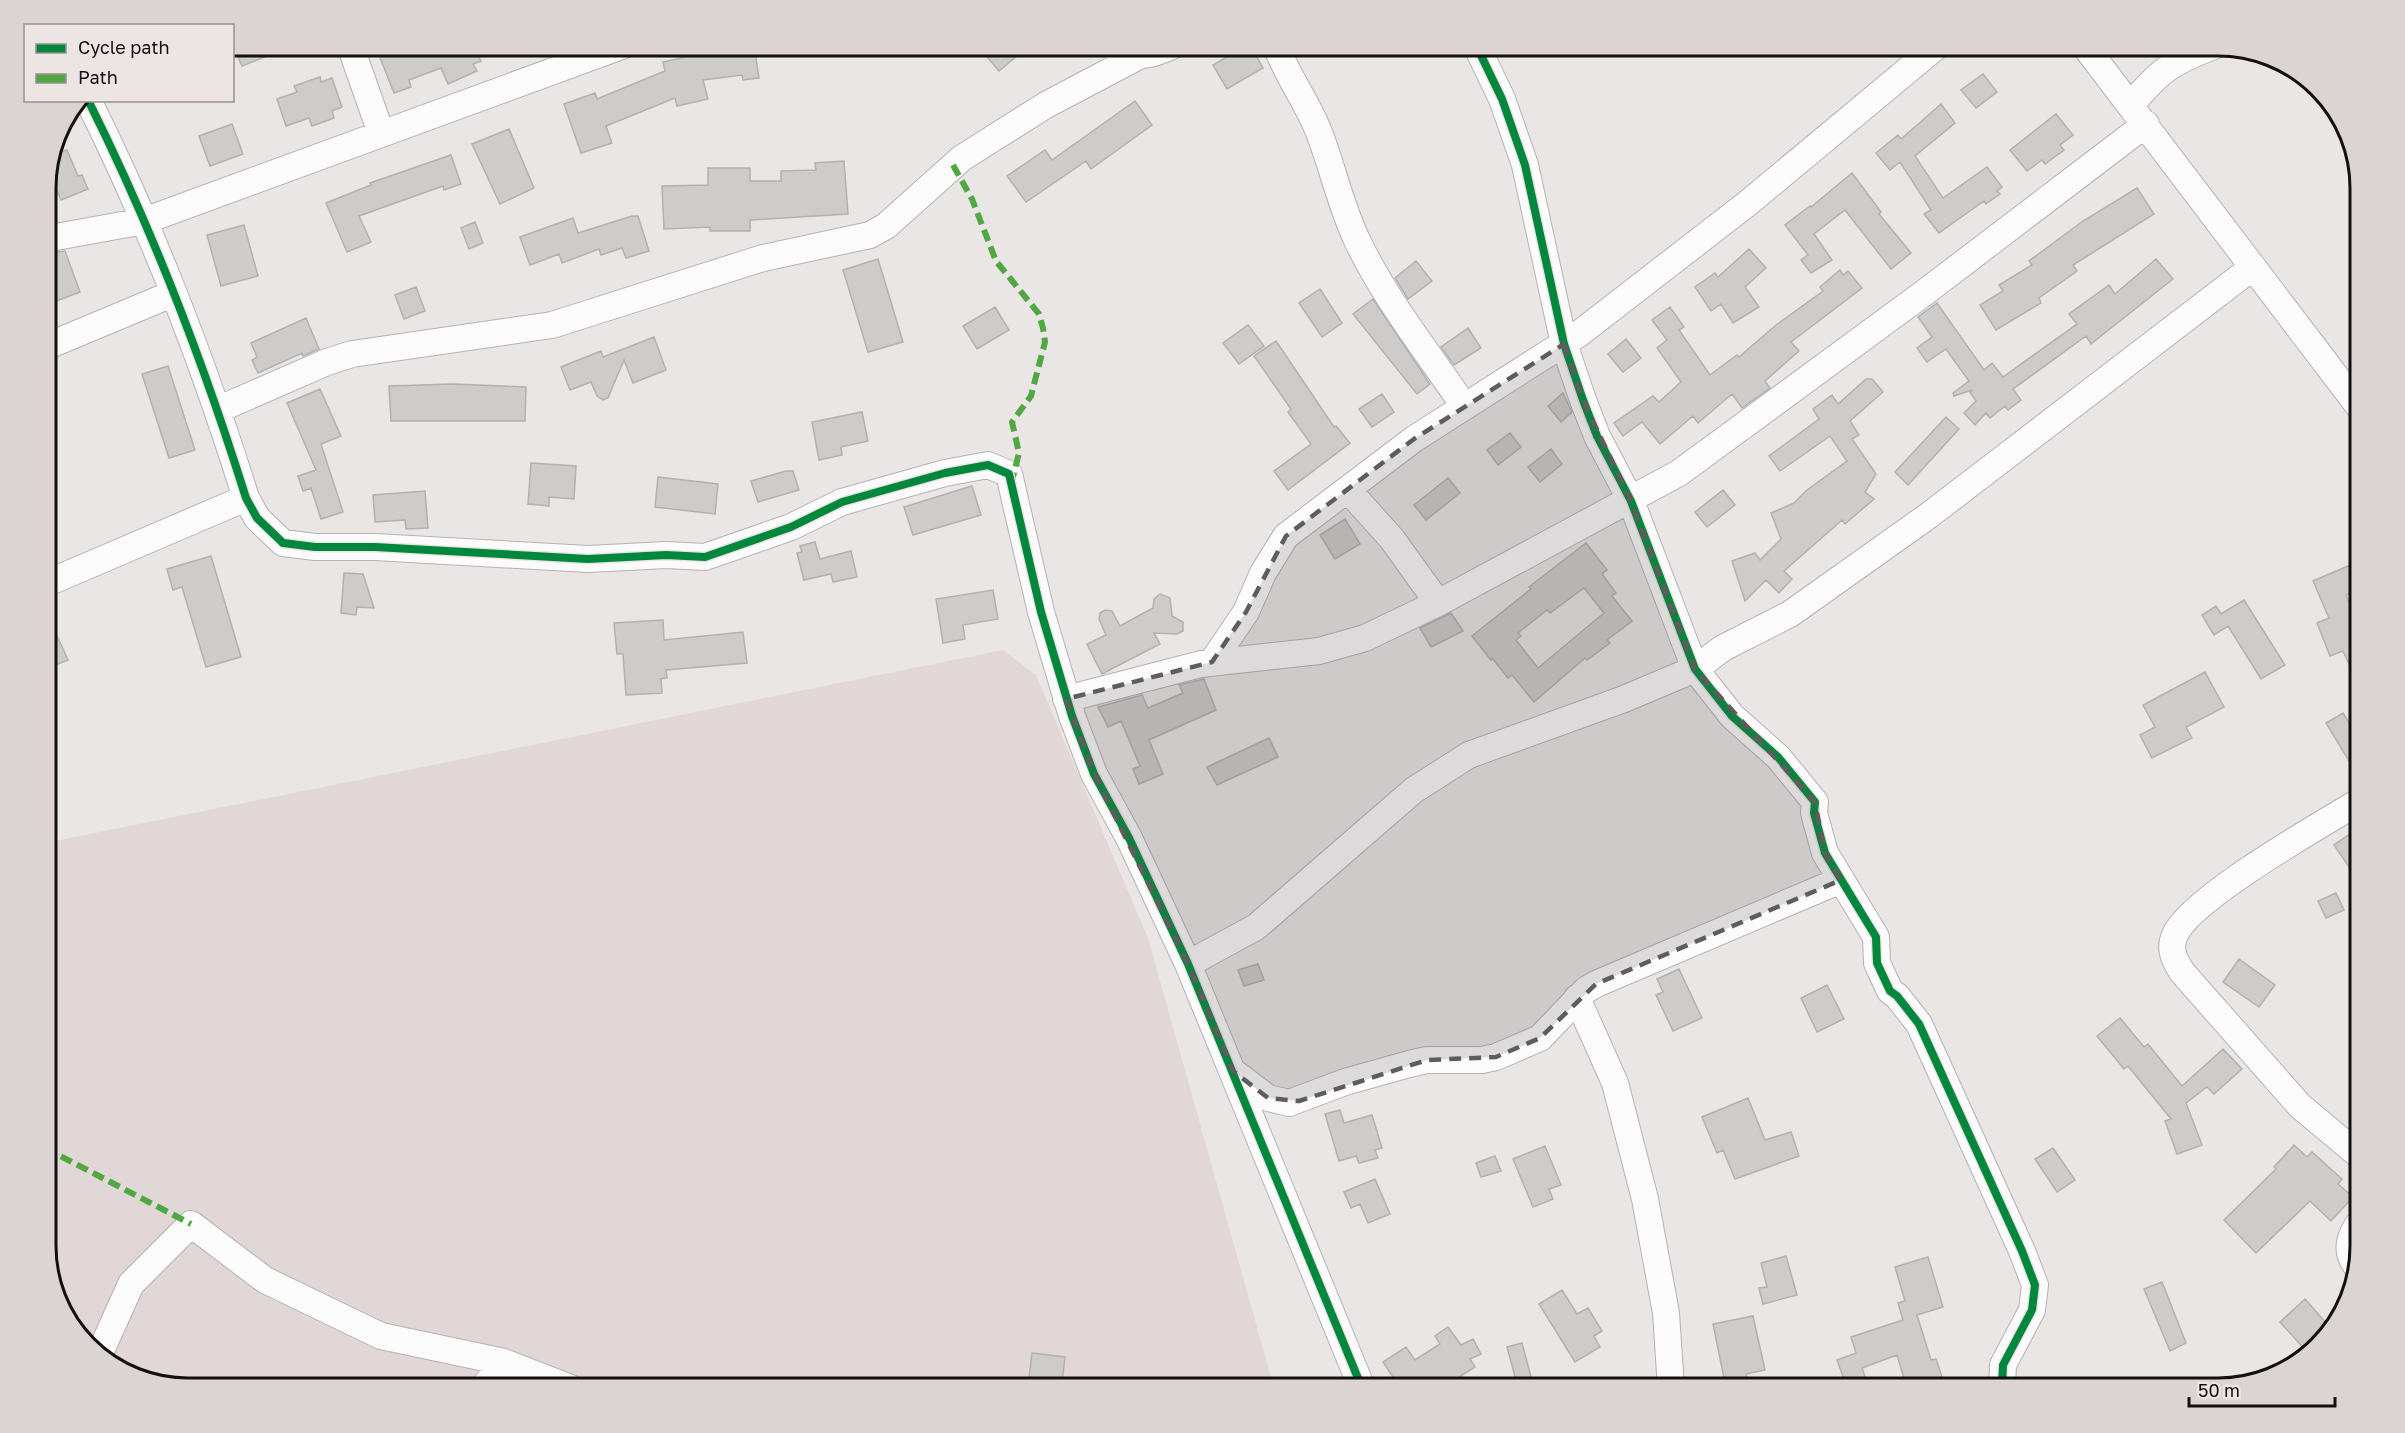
<svg xmlns="http://www.w3.org/2000/svg" width="2405" height="1433" font-family="'Golos Text',sans-serif">
	<rect width="100%" height="100%" fill="#ebe6e6"/>
	<path fill="#e1d7d6" d="M1003,650L1036,675L1148,938L1274,1388H188L116,1369L64,1317L45,1254V843Z"/>
	<path fill="#cecbcb" stroke="#b3b0b0" stroke-width="1.5" fill-rule="evenodd" d="M243,45H292L293,46L242,66L234,48Z
		M375,45H473L481,61L473,64L477,71L448,84L441,68L409,80L411,87L394,93Z
		M741,45H754L759,78L743,80L742,75L703,80L708,99L677,106L675,98L606,126L612,143L581,153L564,104L595,93L597,99L665,71L663,62Z
		M977,45H1030L999,71Z
		M1248,45H1250L1263,68L1227,89L1213,65Z
		M1983,74L1997,92L1976,108L1961,90Z
		M320,77L321,82L332,78L342,107L332,111L334,118L312,126L309,118L286,126L277,99L297,92L294,86Z
		M1135,101L1152,125L1091,169L1086,161L1026,202L1007,176L1045,150L1052,160Z
		M1941,104L1955,123L1915,156L1943,198L1987,167L2002,187L1997,191L2000,194L1986,204L1984,201L1939,233L1924,214L1931,210L1900,162L1890,170L1876,153L1898,135L1901,139Z
		M2056,114L2073,135L2060,145L2064,150L2045,164L2042,160L2027,171L2010,150Z
		M232,124L243,154L210,166L199,136Z
		M509,129L534,188L500,204L472,144Z
		M67,150L78,176L82,175L88,189L61,200L48,168L51,156Z
		M451,155L461,184L444,190L443,186L359,216L371,242L347,252L326,203L371,185L370,183Z
		M844,161L848,214L750,220V231H710V227L664,229L662,186L708,185V168H750V181H781V171L816,170L815,163Z
		M1852,173L1881,212L1879,214L1911,253L1891,269L1845,210L1814,234L1832,260L1811,273L1801,260L1808,255L1785,225L1810,206L1811,207Z
		M2137,188L2154,214L2073,265L2077,271L2039,298L2041,303L1996,330L1980,305L2003,291L1999,285L2032,265L2029,261L2083,221Z
		M632,216H638L649,251L626,258L622,248L601,255L599,249L562,263L559,254L530,265L520,237L573,218L578,233Z
		M475,222L483,243L469,249L461,228Z
		M244,225L258,276L221,286L207,235Z
		M1749,249L1766,268L1745,287L1759,307L1733,323L1721,304L1711,311L1695,287L1715,273L1718,277Z
		M65,251L80,292L51,303L45,287V254Z
		M878,259L903,342L868,352L843,270Z
		M2156,259L2173,279L2091,344L2086,336L2013,389L2021,400L2008,410L2005,406L1990,418L1986,413L1975,425L1964,413L1976,401L1970,392L1972,390L1954,396L1953,393L1969,381L1946,349L1927,362L1917,348L1932,337L1918,317L1937,303L1984,370L1992,363L2003,377L2077,324L2069,314L2109,285L2115,294Z
		M1416,261L1432,281L1408,299L1395,278Z
		M1840,270L1843,275L1848,271L1862,288L1791,342L1799,351L1765,381L1770,388L1742,408L1732,394L1698,423L1693,416L1660,444L1642,422L1623,436L1614,423L1653,396L1659,402L1681,382L1657,348L1667,340L1652,320L1670,307L1684,327L1679,330L1710,375L1737,355L1739,357L1776,325L1823,291L1820,287Z
		M416,287L425,311L404,319L395,295Z
		M1320,289L1342,323L1322,337L1299,303Z
		M1373,299L1430,384L1417,394L1353,314Z
		M995,307L1009,330L977,349L963,326Z
		M306,318L319,349L303,356L302,353L258,373L252,360L257,357L251,343Z
		M1248,325L1264,346L1239,364L1223,343Z
		M1468,328L1481,348L1454,365L1441,347Z
		M654,337L666,370L633,383L624,360L608,398L603,400L597,396L591,382L570,390L561,367L601,351L603,357Z
		M1626,339L1641,358L1623,372L1608,354Z
		M1276,341L1334,427L1336,426L1350,443L1288,490L1274,471L1311,444L1288,412L1291,409L1254,356Z
		M168,366L195,450L169,458L142,374Z
		M1866,379H1872L1883,392L1850,421L1859,435L1852,439L1876,474L1865,492L1874,499L1845,524L1842,520L1784,571L1792,579L1779,593L1766,580L1745,601L1732,561L1755,553L1760,560L1781,539L1771,513L1794,503L1807,490L1847,461L1830,436L1780,471L1769,456L1819,419L1813,409L1832,395L1838,404Z
		M452,384L526,387L525,421H391L389,386Z
		M320,389L341,436L321,444L343,512L321,519L311,488L303,491L298,476L316,470L287,403Z
		M1563,393L1572,412L1561,422L1548,406Z
		M1382,394L1394,412L1372,427L1359,409Z
		M862,412L868,441L841,447L842,455L819,460L812,422Z
		M1946,417L1959,429L1908,485L1895,472Z
		M1510,433L1521,447L1498,465L1487,450Z
		M1551,449L1562,464L1540,482L1528,467Z
		M531,463L576,466L574,499L549,497V506L528,504Z
		M786,471H793L799,490L758,502L751,481Z
		M658,477L718,484L715,514L655,507Z
		M1448,478L1460,493L1426,520L1414,505Z
		M972,486L981,515L913,535L904,507Z
		M1723,490L1735,505L1707,527L1695,512Z
		M425,491L428,528L406,529L405,520L375,522L373,495Z
		M1345,519L1360,544L1335,559L1320,535Z
		M815,542L820,559L851,551L857,577L833,582L831,574L804,580L797,553L802,552L800,546Z
		M1586,543L1607,570L1602,574L1616,593L1612,596L1632,621L1607,640L1610,643L1587,660L1585,658L1534,702L1512,675L1508,678L1492,658L1491,660L1472,636L1531,589L1529,587ZM1584,588L1604,613L1538,668L1516,640L1521,636L1518,633L1547,610L1550,613Z
		M211,556L241,657L206,667L182,587L173,590L167,569Z
		M2360,561V589L2346,595L2360,628V659L2349,664L2343,651L2330,656L2317,623L2329,618L2313,581Z
		M344,573L363,574L374,608L357,607L356,615L341,613Z
		M993,590L998,619L963,625L965,639L943,643L936,599Z
		M1160,594L1170,598L1172,616L1183,622V631L1177,634L1154,633L1160,644L1102,674L1087,644L1106,635L1099,619L1100,613L1105,610L1112,611L1120,626L1153,608L1154,599Z
		M2244,600L2285,665L2261,679L2228,626L2214,635L2202,615L2216,606L2221,614Z
		M45,609L68,660L45,669Z
		M1451,613L1463,631L1431,647L1420,628Z
		M663,620L664,640L743,632L747,663L666,670L667,678L661,679L662,693L626,695L623,654H617L614,623Z
		M2205,672L2224,707L2186,727L2192,738L2152,758L2140,735L2155,727L2143,705Z
		M1204,679L1216,710L1149,740L1163,774L1139,784L1133,769L1140,766L1121,721L1108,727L1098,707L1142,695L1148,708L1183,693L1179,685Z
		M2343,713L2352,728L2360,723V779L2326,723Z
		M1269,738L1278,757L1217,785L1207,767Z
		M2360,827V860L2349,867L2334,845Z
		M2336,893L2344,910L2326,918L2318,901Z
		M2239,959L2275,985L2259,1007L2223,982Z
		M1258,964L1264,980L1244,986L1238,970Z
		M1679,969L1702,1018L1673,1031L1656,995L1663,992L1657,979Z
		M1827,985L1844,1019L1817,1032L1801,998Z
		M2120,1018L2144,1047L2148,1044L2182,1086L2223,1049L2242,1069L2214,1094L2207,1087L2186,1103L2202,1145L2177,1154L2165,1121L2171,1119L2128,1066L2124,1069L2097,1036Z
		M1748,1098L1765,1140L1791,1132L1799,1156L1735,1179L1723,1150L1717,1153L1702,1117Z
		M1340,1110L1344,1123L1372,1115L1382,1148L1375,1150L1378,1158L1359,1163L1356,1156L1339,1161L1325,1114Z
		M2294,1145L2307,1157L2312,1152L2342,1179L2338,1184L2353,1197L2331,1221L2310,1201L2256,1253L2224,1220L2276,1169L2274,1167Z
		M1545,1146L1561,1185L1549,1189L1553,1199L1533,1207L1513,1159Z
		M2053,1148L2075,1180L2057,1192L2035,1159Z
		M1495,1156L1501,1171L1481,1177L1476,1163Z
		M1375,1179L1390,1214L1368,1223L1360,1204L1351,1208L1344,1192Z
		M1786,1256L1797,1295L1763,1304L1759,1288L1767,1287L1761,1263Z
		M1928,1257L1943,1307L1917,1315L1931,1360L1936,1359L1943,1380L1907,1388L1897,1355L1862,1368L1869,1388H1847L1837,1360L1856,1353L1851,1337L1903,1320L1898,1303L1905,1301L1895,1267Z
		M2162,1282L2186,1343L2170,1351L2144,1289Z
		M1562,1290L1577,1314L1588,1308L1602,1331L1594,1336L1600,1347L1575,1362L1539,1304Z
		M2305,1299L2327,1324L2324,1327L2327,1330L2306,1351L2280,1322Z
		M1753,1316L1765,1370L1746,1374L1750,1388H1726L1713,1324Z
		M1448,1327L1461,1345L1473,1339L1481,1354L1470,1359L1475,1367L1442,1388H1400L1383,1362L1406,1347L1415,1360L1440,1344L1435,1336Z
		M1522,1343L1534,1388H1518L1507,1347Z
		M1032,1353L1065,1357L1062,1382L1029,1378Z"/>
	<g fill="none" stroke-linecap="round" stroke-linejoin="round">
		<g stroke="#b6b2b2" stroke-width="28">
			<path id="minor" d="M350,45L381,133
				M1110,45C1133,61 1151,56 1174,45
				M1276,45C1287,77 1309,104 1320,135C1333,169 1340,203 1356,238C1384,298 1427,351 1464,406
				M1476,45L1502,99L1525,165L1564,344L1583,400L1597,436L1631,501L1695,669L1732,716L1778,757L1815,802L1814,813L1825,853L1876,937L1877,963L1890,991L1897,996L1919,1024L2022,1251L2035,1285L2032,1310L2003,1365L2002,1388
				M2084,45L2360,408
				M88,100C151,226 204,364 246,498L257,518L283,543L315,547H375L588,559L666,555L705,557L791,527L842,502L945,473L988,465L1009,474L1041,612L1072,716L1094,774L1129,838L1188,964L1362,1388
				M2131,105C2161,69 2172,62 2216,45
				M45,239L144,221L624,45
				M45,347L172,294
				M217,410L327,362L352,354L552,325L763,258L870,235L886,226L962,158L1046,105L1137,57
				M1348,490L1392,539L1438,603
				M45,584L246,498
				M1212,662L1246,612L1263,573L1286,536L1414,439L1580,333L1748,203L1938,45
				M1066,699L1201,664L1319,651L1365,638L1438,603L1679,473L1924,293L2146,124
				M2360,801C2321,825 2187,900 2174,937C2169,950 2175,961 2182,972L2300,1106L2360,1156
				M1188,964L1256,927L1414,790L1469,755L1624,699L1695,669L1723,648L1790,614L1928,516L2253,267
				M1577,998L1615,1083L1645,1199L1666,1313L1671,1388
				M1235,1073L1268,1098L1289,1103L1345,1082L1409,1064L1427,1060H1482L1496,1057L1540,1038L1586,990L1596,984L1841,880
				M2355,1264C2345,1250 2350,1235 2360,1222
				M100,1353L131,1284L191,1224L265,1280L381,1336L504,1362
				M483,1388L504,1362L571,1388"/>
		</g>
		<use href="#minor" stroke="#fcfbfb" stroke-width="26"/>
		<path stroke="#51a842" stroke-width="6" stroke-dasharray="12 6" stroke-linecap="butt" d="M953,165L972,199L996,261L1039,314L1043,328L1045,342L1031,396L1012,422L1019,453L1012,481
			M45,1148L191,1224"/>
		<g stroke="#ede5e4" stroke-width="11">
			<path id="cycleway" d="M1476,45L1502,99L1525,165L1564,344L1583,400L1597,436L1631,501L1695,669L1732,716L1778,757L1815,802L1814,813L1825,853L1876,937L1877,963L1890,991L1897,996L1919,1024L2022,1251L2035,1285L2032,1310L2003,1365L2002,1388
				M88,100C151,226 204,364 246,498L257,518L283,543L315,547H375L588,559L666,555L705,557L791,527L842,502L945,473L988,465L1009,474L1041,612L1072,716L1094,774L1129,838L1188,964L1362,1388"/>
		</g>
		<use href="#cycleway" stroke="#00873e" stroke-width="8"/>
	</g>
	<path fill="#5f5c5b" fill-opacity="0.2" stroke="#5f5c5b" stroke-width="4.5" stroke-dasharray="12 8" stroke-linejoin="round" d="M1564,344L1583,400L1631,501L1695,669L1815,802L1825,853L1841,880L1596,984L1540,1038L1496,1057L1427,1060L1299,1101L1268,1098L1233,1071L1188,964L1094,774L1066,699L1212,662L1246,612L1286,536L1414,439Z"/>
	<path d="M0 0H2405V1433H0ZM188 56H2218A132 132 0 0 1 2350 188V1246A132 132 0 0 1 2218 1378H188A132 132 0 0 1 56 1246V188A132 132 0 0 1 188 56Z" fill="#dcd4d3" fill-rule="evenodd"/>
	<path fill="none" stroke="#131110" stroke-width="3" d="M188 56H2218A132 132 0 0 1 2350 188V1246A132 132 0 0 1 2218 1378H188A132 132 0 0 1 56 1246V188A132 132 0 0 1 188 56Z"/>
	<rect x="24" y="24" width="210" height="78" fill="#ede5e4" stroke="#96908f" stroke-width="1.5"/>
	<rect x="36" y="44" width="30" height="9" fill="#00873e" stroke="#96908f" stroke-width="1.5"/>
	<text x="78" y="54" font-size="18" fill="#131110">Cycle path</text>
	<rect x="36" y="74" width="30" height="9" fill="#51a842" stroke="#96908f" stroke-width="1.5"/>
	<text x="78" y="84" font-size="18" fill="#131110">Path</text>
	<path d="M2189 1397v9h146v-9" fill="none" stroke="#131110" stroke-width="3"/>
	<text x="2198" y="1397" font-size="18" fill="#131110" stroke="#ede5e4" stroke-width="4.5" paint-order="stroke">50 m</text>
</svg>
